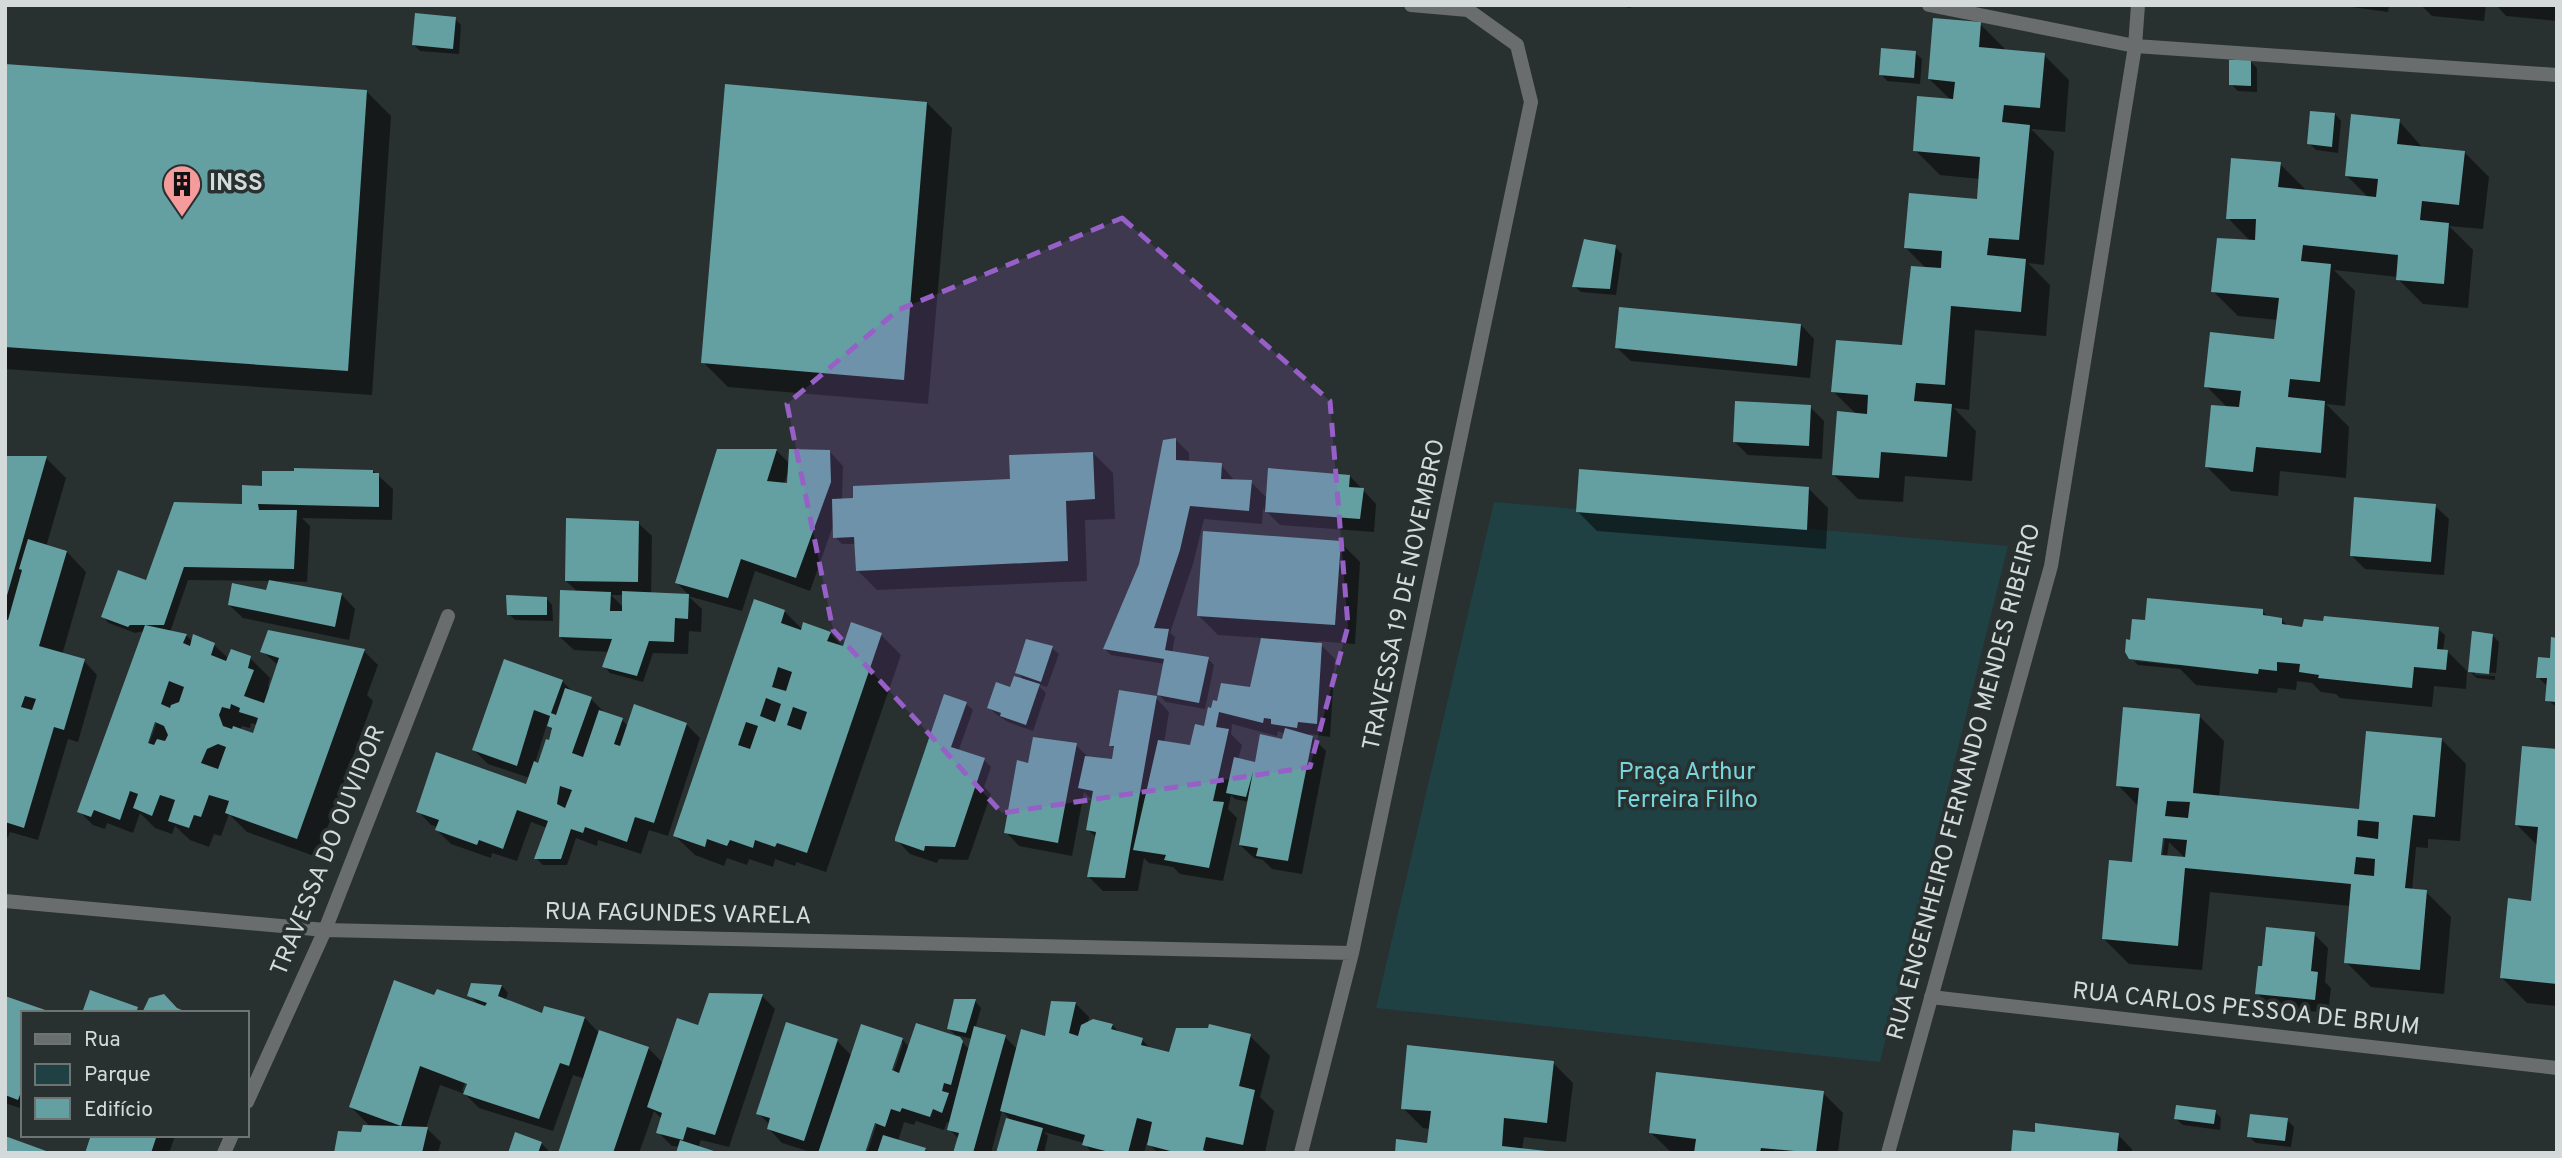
<svg xmlns="http://www.w3.org/2000/svg" width="2562" height="1158" font-family="Overpass,sans-serif">
	<rect width="100%" height="100%" fill="#283030"/>
	<path fill="#1f4143" d="M1494,502L2008,546L1880,1062L1376,1008Z"/>
	<path fill="#0007" fill-rule="evenodd" d="M1612,5H1631V8Z
		M2337,5H2389L2388,12Z
		M2421,5H2486L2484,21L2432,16Z
		M2496,5H2557V21L2506,16Z
		M455,19L461,25L459,54L420,51L414,45Z
		M1980,24L2005,49V51L2044,55L2069,80L2065,132L2031,129L2054,152L2044,265L2028,263L2050,285L2046,336L1975,330L1969,410L1954,408L1976,431L1972,481L1905,476L1903,502L1858,499L1833,474L1856,414L1833,391L1903,347L1927,269L1906,248L1978,201L1980,179L1940,175L1915,150L1952,101L1929,79Z
		M1915,53L1922,59L1920,84L1887,81L1881,74Z
		M2250,61L2257,68V92L2238,91L2231,84Z
		M5,65L366,91L391,116L372,395L5,369Z
		M927,103L952,128L928,404L728,387L703,362Z
		M2335,114L2341,121L2338,153L2316,150L2309,143Z
		M2399,121L2423,148L2464,152L2489,177L2483,229L2449,226L2473,250L2468,308L2423,304L2398,279V277L2334,270L2355,291L2345,406L2326,404L2349,427L2346,478L2280,471L2278,496L2231,491L2206,466L2228,408L2206,386L2276,341L2278,320L2238,316L2213,291L2251,242L2228,218L2280,164L2305,189V191L2369,198L2346,175Z
		M1615,247L1622,254L1616,295L1581,292L1574,286Z
		M1801,325L1814,339L1810,378L1631,361L1617,348Z
		M1810,407L1824,421L1822,459L1748,455L1734,441Z
		M1176,440L1189,453V463L1221,465L1235,481L1251,482L1267,498L1350,476L1376,504L1374,532L1280,525L1263,508L1262,524L1204,519L1193,564L1170,633L1175,637L1172,653L1208,659L1214,665L1205,709L1166,702L1159,695L1165,664L1111,655L1105,649L1140,564Z
		M719,450L777,451L790,464L830,452L843,466L842,500L1012,481L1093,453L1113,473L1115,519L1085,520L1087,581L877,590L857,570L856,544H842L835,537L834,523L810,591L755,571L742,611L688,596L702,609L701,632L689,631L688,654L653,653L643,682L610,673L604,666L609,652L574,650L560,637L578,592L566,581L638,523L652,536L651,594L690,596L677,583ZM788,472V485L784,484ZM611,595H624V608Z
		M5,458H46L66,478L46,547L67,552L86,572L62,655L84,661L97,675L78,742L68,739L38,840L10,832L8,837L5,836Z
		M373,471L393,489L392,520L302,518L310,526L307,582L278,581V583L342,595L355,609L349,640L243,618L229,605L267,592L271,581L188,580L170,632L186,635L193,642L195,636L214,645L229,659L250,658L270,678L268,686L271,689L279,666L262,651H364L378,665L367,695L373,701L317,857L247,832L229,814L221,836L214,834L209,847L190,840L175,826L172,834L155,828L140,813L133,833L107,823L105,829L93,825L79,811L144,631L135,633L109,623L103,617L264,488ZM154,719L157,722L142,763ZM251,723L258,725L254,735L240,730L242,726L250,728Z
		M1808,488L1828,508L1826,549L1597,531L1577,511Z
		M2435,506L2449,519L2444,575L2365,569L2351,555Z
		M1340,542L1360,562L1355,644L1317,641L1335,659L1330,737L1309,734L1326,751L1302,874L1272,869L1263,860L1254,858L1240,845L1249,802L1235,799L1231,795L1228,809L1237,818L1223,881L1180,874L1173,867L1149,863L1144,858L1138,891H1103L1089,877L1097,838L1088,830L1093,801L1084,792L1072,856L1019,846L1006,832L1030,765L1076,745L1090,759L1113,761L1115,749L1111,745L1156,698L1169,712L1164,743L1191,747L1205,728L1212,710L1251,689L1263,638L1218,635L1198,615ZM1232,724L1277,736L1278,731L1281,732L1285,735L1284,741L1256,764L1238,760L1242,745L1231,734Z
		M546,598L552,605L553,621L515,620L509,614Z
		M755,602L785,612L803,630L830,633L844,648L881,635L901,655L826,872L796,862L795,866L775,859L773,867L749,859L747,865L727,858L724,866L695,855L675,836Z
		M2262,611L2270,618L2281,619L2289,627L2438,629L2445,635L2443,651H2447L2467,671L2466,689L2434,686L2432,707L2340,698L2336,694L2321,692L2312,683L2297,681L2296,690L2278,688L2277,693L2196,685L2180,669L2138,665L2134,661L2178,665L2135,642L2147,622Z
		M2492,635L2499,642L2496,673L2475,671V675L2495,676V680L2477,678L2470,672Z
		M2557,640V707L2547,700L2548,687L2538,677L2554,660Z
		M1052,648L1059,654L1047,687L1037,684L1046,693L1033,731L1008,722L996,714L989,708L1011,689L1026,682L1017,672Z
		M562,681L573,692L591,699L604,712L622,720L628,726L686,724L700,738L668,836L649,830L641,854L598,840L597,846L576,838L567,865H543L536,858L547,828L531,822L517,861L492,853L491,858L451,844L437,830L438,827L431,825L418,811L527,787L530,778L488,764L474,750ZM547,724L553,731L539,765L535,763Z
		M966,704L973,710L958,752L984,760L991,767L984,787L991,794L968,860L939,859L937,863L910,854L897,840Z
		M2199,716L2224,741L2219,797L2360,810L2441,739L2466,764L2460,841L2428,839V848L2416,847L2412,891L2426,892L2451,917L2444,994L2371,987L2346,962L2351,906L2210,892L2202,970L2129,964L2104,939L2137,864L2139,807L2118,785ZM2161,835L2165,838L2162,858H2159ZM2169,842L2186,859L2167,857Z
		M2557,751V1006L2527,1003L2502,978L2533,902L2538,846L2516,824Z
		M2314,934L2328,948L2325,982L2331,988L2328,1013L2270,1007L2257,993Z
		M502,986L508,993L505,1001L543,1015L585,1018L600,1034L649,1049L664,1064L699,1027L762,996L775,1009L729,1147L701,1140L698,1148L672,1146L658,1132L662,1119L654,1111L639,1153H559L585,1079L573,1075L553,1131L479,1108L465,1094L440,1085L426,1128L441,1142L438,1153H336L371,1127L351,1107L434,997L480,1006L469,995ZM472,1062L465,1092L462,1091Z
		M5,998L47,1013H23V1109L5,1103Z
		M975,1001L981,1008L975,1029L1005,1037L1018,1050L1047,1038L1052,1003L1076,1004L1089,1017L1088,1024L1112,1025L1121,1034L1142,1040L1151,1049L1171,1054L1250,1036L1270,1056L1260,1097L1274,1111L1265,1153H1158L1147,1142L1144,1153H1092L1084,1143L1044,1132L1048,1136L1044,1153H998L1013,1122L1002,1111L991,1153H955L959,1139L949,1129L950,1123L947,1122L944,1130L916,1121L914,1125L904,1122L898,1141L925,1150L928,1153H867L903,1043L900,1041L863,1153H814L782,1143L769,1129L770,1125L758,1113L837,1041L852,1056L902,1039L909,1047L959,1039L970,1050L973,1039L956,1035L949,1029Z
		M1553,1063L1573,1083L1566,1142L1524,1137L1522,1150L1428,1145L1430,1129L1423,1128L1403,1108Z
		M1823,1093L1843,1113L1838,1153L1671,1152L1651,1133Z
		M2215,1112L2221,1118L2220,1130L2183,1125L2176,1119Z
		M2287,1120L2294,1127L2291,1147L2256,1143L2249,1137Z
		M2037,1134L2118,1135L2132,1149V1153H2012Z
		M92,1135H174L175,1136L169,1153H86Z
		M541,1143L548,1150L547,1153H510Z"/>
	<path fill="#649fa2" fill-rule="evenodd" d="M415,13L456,17L453,49L412,45Z
		M1933,18L1981,22L1979,47L2045,53L2040,108L2004,105L2002,122L2030,125L2019,240L1989,238L1987,255L2026,259L2021,312L1951,306L1945,385L1916,383L1914,401L1952,404L1947,457L1881,452L1879,478L1832,475L1837,411L1867,414L1868,395L1831,392L1836,340L1902,345L1911,266L1941,268L1942,251L1904,248L1909,193L1977,199L1980,157L1913,151L1917,96L1953,99L1955,82L1928,79Z
		M1881,48L1916,51L1914,78L1879,75Z
		M2229,60H2251V86L2229,85Z
		M5,64L367,90L348,371L5,347Z
		M725,84L927,102L904,380L701,363Z
		M2310,111L2335,113L2332,147L2307,144Z
		M2351,114L2400,119L2397,144L2465,151L2459,205L2422,201L2420,220L2449,223L2444,284L2396,280L2398,255L2303,245L2301,261L2331,264L2320,382L2290,379L2288,397L2325,401L2321,453L2256,447L2253,472L2205,467L2211,405L2239,407L2241,391L2204,387L2210,332L2274,339L2279,298L2211,292L2217,238L2255,240L2256,219H2226L2231,158L2281,162L2278,187L2376,197L2378,179L2345,176Z
		M1584,239L1616,245L1610,289L1572,287Z
		M1619,307L1801,324L1797,366L1615,348Z
		M1735,401L1811,405L1809,446L1733,442Z
		M1176,438V460L1222,463L1221,479L1252,480L1249,511L1190,506L1180,550L1154,628L1169,629L1165,650L1209,657L1199,703L1157,695L1164,659L1103,649L1139,564L1163,440Z
		M717,449H777L767,481L787,483L789,449L830,450L831,482L796,578L741,559L728,598L675,583Z
		M1093,452L1095,499L1066,501L1068,561L856,571L854,537L833,538L832,499L853,498V486L1010,479L1009,455Z
		M5,456H47L6,599H5Z
		M294,468L373,470V473H379V507L258,504L259,510H297L294,569L184,567L164,625H145L187,634L183,643L190,646L193,634L215,643L211,655L226,661L231,649L251,656L248,668L254,670L244,696L264,703L279,658L260,652L268,630L365,649L297,839L225,813L229,801L209,795L201,817L194,815L189,828L168,821L175,800L160,795L152,816L133,808L138,794L130,791L120,820L94,810L91,817L77,812L145,625H130L128,627L101,617L118,570L146,580L174,502L242,504V485L262,486V471H294ZM169,681L184,687L179,702L171,705L170,708L161,704ZM231,704L240,708L239,712L258,718L253,733L233,726L232,729L223,726L219,715L222,707L230,709ZM155,722L164,726L168,735L165,741L157,739L154,745L148,743ZM218,744L226,747L218,769L201,763L207,749Z
		M1268,468L1350,475L1349,487L1364,488L1360,519L1265,512Z
		M1579,469L1809,487L1807,530L1576,512Z
		M2354,497L2436,504L2431,562L2350,556Z
		M566,518L639,521L638,582L565,581Z
		M1203,531L1341,541L1335,625L1197,616Z
		M28,539L67,551L39,646L85,659L64,730L54,727L24,828L5,822V619L8,620L22,570L19,569ZM25,696L36,699L32,710L21,707Z
		M269,580L342,593L335,627L228,605L232,583L266,590Z
		M560,590L611,592L610,611H622V591L689,594L688,619L675,618L674,642L649,641L637,676L602,667L612,639L559,637Z
		M506,595L547,597V615H507Z
		M2147,598L2263,609V615L2282,618V624L2302,627L2304,619L2323,621L2324,616L2439,627L2437,649L2448,650L2446,670L2414,667L2412,688L2318,678L2319,675L2299,672L2300,664L2277,662V671L2259,669L2258,674L2129,659L2125,652L2126,639L2130,640L2132,619L2145,620Z
		M754,599L785,610L781,623L801,630L803,622L831,632L827,641L843,646L851,622L882,633L807,853L777,843L775,847L755,840L753,848L730,840L727,846L707,839L705,847L673,836ZM778,667L792,672L786,691L772,687ZM766,698L781,704L775,722L760,716ZM793,707L807,712L801,730L787,725ZM746,722L758,726L750,749L738,745Z
		M2472,631L2493,634L2489,674L2468,672Z
		M2551,637L2557,638V702L2545,701L2547,678H2536L2538,657L2550,658Z
		M1261,638L1322,643L1317,724L1298,722L1297,728L1271,724V719L1264,718L1263,723L1219,712L1216,727L1229,729L1213,801L1224,802L1209,868L1164,860L1166,855L1133,850L1158,740L1190,745L1195,724L1204,726L1208,707L1211,708L1213,700L1217,701L1221,683L1250,687Z
		M1026,639L1053,646L1041,682L1015,673Z
		M504,659L563,680L551,713L556,715L565,688L592,697L572,753L583,757L599,710L623,718L614,744L620,746L634,704L687,723L654,823L635,817L627,842L585,827L583,833L571,829L561,859H534L548,821L517,810L503,849L479,840L477,845L435,830L439,820L416,812L436,752L526,784L534,761L538,763L546,739L549,740L552,728L547,726L550,716L534,710L517,766L472,750ZM560,786L572,790L565,808L557,804Z
		M1014,676L1040,684L1026,725L1000,716L1001,713L987,708L996,682L1010,687Z
		M1119,690L1157,696L1125,878L1087,877L1096,832L1086,830L1093,791L1078,788L1085,756L1112,759L1114,746H1109Z
		M944,694L967,702L951,747L985,758L955,847L925,846L924,851L895,841V838Z
		M2123,707L2200,714L2193,793L2359,809L2366,731L2442,738L2435,817L2413,815L2405,888L2427,890L2420,970L2344,963L2351,884L2185,868L2178,946L2102,939L2109,860L2132,862L2139,788L2116,786ZM2167,801L2190,802L2188,818L2165,816ZM2358,820L2379,822L2378,839L2357,836ZM2163,838L2187,840L2185,857L2161,855ZM2356,857L2375,859L2374,876L2354,874Z
		M1285,728L1313,736L1288,861L1256,856L1258,848L1239,845L1253,772L1246,797L1226,793L1234,757L1255,762L1260,734L1282,739Z
		M1033,737L1077,743L1058,843L1004,833L1017,760L1028,763Z
		M2522,746L2557,749V984L2500,978L2508,898L2531,901L2538,827L2515,825Z
		M2266,927L2315,932L2311,971L2318,972L2315,1000L2255,994L2258,966H2262Z
		M394,980L434,995L437,989L485,1006L487,1003L467,996L471,983L502,985L498,996L542,1013L544,1006L585,1017L569,1066L560,1063L539,1119L463,1094L467,1084L420,1066L401,1126L428,1127L422,1153H334L338,1131L361,1132L363,1125L401,1126L349,1107Z
		M90,990L138,1007L136,1013H82Z
		M709,993L763,994L715,1135L687,1127L683,1140L656,1133L662,1113L647,1107L677,1018L698,1025Z
		M164,994L177,1008L189,1013H142L149,998Z
		M5,996L51,1012L23,1013V1087L18,1100L5,1095Z
		M954,999H976L966,1033L947,1029Z
		M1051,1001L1076,1002L1069,1033L1078,1036L1081,1025L1093,1019L1113,1024L1111,1029L1143,1038L1141,1045L1169,1052L1176,1028H1208L1209,1024L1251,1034L1239,1086L1255,1090L1243,1145L1206,1137L1203,1150L1212,1153H1178L1147,1145L1152,1122L1137,1118L1128,1153H1113L1082,1145L1085,1135L1000,1111L1021,1029L1045,1036Z
		M786,1022L838,1039L804,1141L767,1129L770,1118L756,1114Z
		M916,1023L960,1037L963,1041L951,1085L944,1083L942,1091L949,1093L942,1113L933,1109L930,1117L902,1108L900,1112L891,1109L885,1127L875,1123L865,1153H818L861,1024L903,1038L892,1070L899,1073Z
		M974,1026L1006,1035L973,1153H953L959,1133L947,1130Z
		M599,1030L649,1047L613,1153H558Z
		M1407,1045L1554,1061L1547,1123L1504,1118L1502,1146L1547,1151V1153H1395L1396,1139L1427,1143L1431,1111L1401,1109Z
		M1656,1072L1824,1091L1816,1153L1761,1148L1760,1153H1694L1696,1139L1649,1133Z
		M2176,1105L2216,1110L2214,1124L2174,1119Z
		M2250,1114L2288,1118L2285,1141L2247,1137Z
		M1006,1118L1043,1128L1036,1153H996Z
		M2035,1123L2119,1133L2117,1153H2011L2013,1130L2035,1132Z
		M515,1132L542,1142L538,1153H508Z
		M91,1135H157L151,1153H85Z
		M883,1135L926,1148L924,1153H877Z
		M5,1136L49,1152V1153H5Z
		M680,1140L717,1152V1153H676Z"/>
	<g fill="none" stroke-linecap="round" stroke-linejoin="round">
		<path stroke="#696d6e" stroke-width="14" d="M1929,5L2135,46"/>
		<path stroke="#696d6e" stroke-width="14" d="M2135,46L2557,75
			M5,901L325,930L1352,953
			M1931,997L2557,1068
			M247,1102L325,930L448,616
			M224,1153L232,1135
			M1301,1153L1352,953L1531,102L1517,45L1468,10L1411,5
			M1888,1153L2051,566L2135,46L2138,5"/>
	</g>
	<path fill="#9660c7" fill-opacity="0.2" stroke="#9660c7" stroke-width="5" stroke-dasharray="14 9" stroke-linejoin="round" d="M1122,218L1330,401L1348,626L1310,767L1002,813L833,630L787,404L898,310Z"/>
	<defs>
		<g id="building-pin" transform="scale(2.0125)"><path d="M0 17L-7.5 6A9.5 9.5 0 1 1 7.5 6Z" fill="#f59b9b" stroke="#283030"/><path d="M-4-6H4V6H1V3H-1V6H-4ZM-2.5-4.3h1.7v1.8h-1.7ZM.8-4.3h1.7v1.8H.8ZM-2.5-1h1.7V.8h-1.7ZM.8-1h1.7V.8H.8Z" fill="#111"/></g>
	</defs>
	<g fill-rule="evenodd">
		<use href="#building-pin" x="182" y="184"/>
	</g>
	<g text-anchor="middle" dominant-baseline="central" stroke-width="7" stroke-linejoin="round" paint-order="stroke">
		<g font-size="24" font-weight="bold" fill="#d4dada" stroke="#283030" text-anchor="start">
			<text x="209" y="184">INSS</text>
		</g>
		<g font-size="24" fill="#d4dada" stroke="#283030">
			<text transform="translate(1405 595) rotate(-78)">TRAVESSA 19 DE NOVEMBRO</text>
			<text transform="translate(1965 782) rotate(-75)">RUA ENGENHEIRO FERNANDO MENDES RIBEIRO</text>
			<text transform="translate(329 851) rotate(-68)">TRAVESSA DO OUVIDOR</text>
			<text transform="translate(678 915) rotate(1)">RUA FAGUNDES VARELA</text>
			<text transform="translate(2246 1010) rotate(6)">RUA CARLOS PESSOA DE BRUM</text>
		</g>
		<g font-size="24" fill="#76d6dc" stroke="#283030">
			<text x="1687" y="773">Praça Arthur<tspan x="1687" dy="28">Ferreira Filho</tspan></text>
		</g>
	</g>
	<rect width="2562" height="1158" fill="none" stroke="#d4dada" stroke-width="14"/>
	<rect x="21" y="1011" width="228" height="126" fill="#283030" stroke="#6d7474" stroke-width="2"/>
	<rect x="35" y="1034" width="35" height="10" fill="#696d6e" stroke="#6d7474" stroke-width="2"/>
	<text x="84" y="1046" font-size="21" fill="#d4dada">Rua</text>
	<rect x="35" y="1064" width="35" height="21" fill="#1f4143" stroke="#6d7474" stroke-width="2"/>
	<text x="84" y="1081" font-size="21" fill="#d4dada">Parque</text>
	<rect x="35" y="1098" width="35" height="21" fill="#649fa2" stroke="#6d7474" stroke-width="2"/>
	<text x="84" y="1116" font-size="21" fill="#d4dada">Edifício</text>
</svg>
